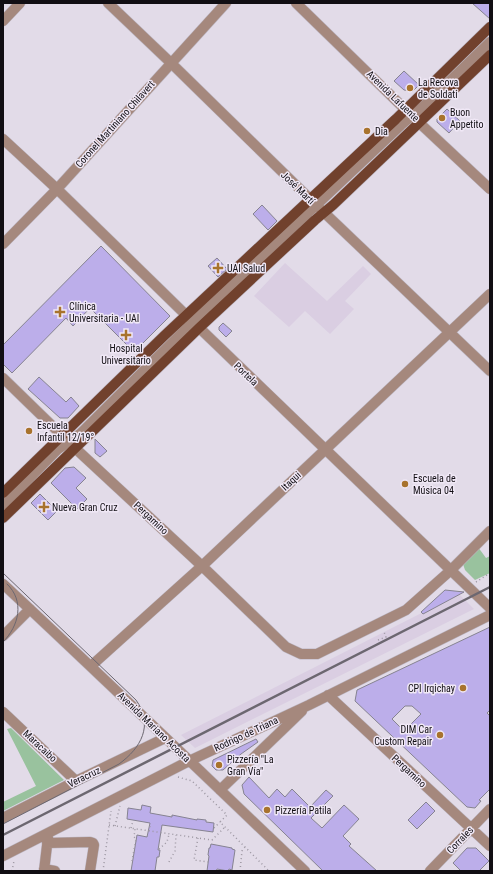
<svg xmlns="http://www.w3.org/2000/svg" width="493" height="874" font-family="'Roboto Condensed',sans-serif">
	<rect width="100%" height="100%" fill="#e2dbe8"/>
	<path fill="#dacee2" d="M285,263L327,301L363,266L371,274L345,301L354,309L330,334L305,311L289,327L254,296Z
		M459,594L474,609L195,748L181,735Z"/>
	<path fill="#99c29e" d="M478,547L486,558L490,556V573L475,580L465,570L463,564Z
		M11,728L64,780L3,811V802L36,786L7,729Z"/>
	<path fill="#bcaeea" stroke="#868391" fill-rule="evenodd" d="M472,3H490V19Z
		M404,71L419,85L413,91L404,90L394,81Z
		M447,109L460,121L449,133L437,122V119Z
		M262,205L277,221L268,230L253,214Z
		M101,246L170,316L134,352L90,308L73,326L66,318L12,373L3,364V345Z
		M217,258L227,269L218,277L208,266Z
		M223,323L232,331L226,337L219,330V327Z
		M39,377L66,402L71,397L79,406L68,418H60L28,389Z
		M95,439L107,451L100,457L95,453Z
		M74,467L86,478L76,488L87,499L77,509L51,483L65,468Z
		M40,494L57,511L48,520L31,503Z
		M445,590L464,592L423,614L421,612Z
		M490,627V710L487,713L490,716V789L479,800L481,801L475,808L467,807L355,701L357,690ZM405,706H412L421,714L404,731L392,719Z
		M256,739L258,742L241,754L223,770H216L212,766L213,760Z
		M249,777L269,798L277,789L285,797L292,789L310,807L326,790L333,796L311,818L322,828L344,805L359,819L343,836L351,844L349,846L377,871H323L244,794L242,785Z
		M426,802L435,811L417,829L408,820Z
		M142,805L151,807L150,813L172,817V815L197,820V819L206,820V822L214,823L213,832L162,825L158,850H160L159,857H157L155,871H131L137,835L147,837L150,823L127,819L128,808L141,810Z
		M211,844L232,848V849L235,850L232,870L229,869L228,871L217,869L216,871H207L209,856L208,855L209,848H210Z
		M467,848H476L489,861L479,871H461L453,863Z"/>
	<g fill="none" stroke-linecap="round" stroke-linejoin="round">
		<g stroke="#bcb6c2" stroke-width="11">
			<path id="minor" d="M108,3L171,63L310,199L490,371
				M296,3L412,116L490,189
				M3,21L20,3
				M3,139L57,189L187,316L490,608
				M3,244L57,189L226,3
				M3,378L76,449L202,566L286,647L301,654H317L406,610L451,570L490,531
				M3,505L58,449L80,434L204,311L401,125L426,104L490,42
				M3,584C105,679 204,775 305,871
				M3,636L30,609
				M91,666L202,566L490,294
				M328,695L490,846
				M3,712L76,781
				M220,790L302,711
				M3,818L76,781L165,738
				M47,843L90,842L93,843L94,845L90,871
				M3,856L189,761L309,705L490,615
				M44,869L55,871
				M44,871L48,837
				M430,871L490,809"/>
		</g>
		<g stroke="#bcb6c2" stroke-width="11">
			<path id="major" d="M3,493L165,335L396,119L490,27
				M3,518L199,328L315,220L333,205L490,55"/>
		</g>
		<path stroke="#9d97a2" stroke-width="1.5" stroke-dasharray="1 3" stroke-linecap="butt" d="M476,582L490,573
			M378,640L386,637L384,632
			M178,777L192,781L227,815L220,822L269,871
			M109,825L212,840L225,827
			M115,826L120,806
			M131,828L133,821
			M214,828L220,822
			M149,831L150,826
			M198,838L194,860L208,862
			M159,849L167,842L169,834
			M132,861L136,839L134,837L135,829
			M169,862L175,851L176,835
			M12,871L14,861
			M103,871L111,811
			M240,871L242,851L245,847"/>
		<use href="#minor" stroke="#a5887d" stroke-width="10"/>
		<use href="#major" stroke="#71412d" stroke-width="10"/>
		<path stroke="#6c6770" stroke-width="1" d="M3,573L136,700C154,725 141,748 119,764L3,824
			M3,642C19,626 25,601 7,584"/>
		<path stroke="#6c6770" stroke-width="2.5" d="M3,835L490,587"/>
	</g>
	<g fill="#a8732d" stroke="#f0e8f6" stroke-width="1.5">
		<circle cx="410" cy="88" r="4"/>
		<circle cx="442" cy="118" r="4"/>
		<circle cx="367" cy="131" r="4"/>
		<path d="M216 262h4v4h4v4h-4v4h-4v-4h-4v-4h4z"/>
		<path d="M58 306h4v4h4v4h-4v4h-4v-4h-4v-4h4z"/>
		<path d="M124 329h4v4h4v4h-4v4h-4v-4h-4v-4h4z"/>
		<circle cx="29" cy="431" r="4"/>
		<circle cx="405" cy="484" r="4"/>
		<path d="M42 501h4v4h4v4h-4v4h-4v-4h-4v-4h4z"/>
		<circle cx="463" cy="688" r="4"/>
		<circle cx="440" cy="735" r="4"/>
		<circle cx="219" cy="765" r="4"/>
		<circle cx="267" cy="810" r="4"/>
	</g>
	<g text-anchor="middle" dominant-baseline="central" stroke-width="3" stroke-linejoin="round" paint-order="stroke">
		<g font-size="10" fill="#110e13" stroke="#f0e8f6" text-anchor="start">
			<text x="418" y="82">La Recova<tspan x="418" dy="12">de Soldati</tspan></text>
			<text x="450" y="112">Buon<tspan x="450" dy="12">Appetito</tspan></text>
			<text x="375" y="131">Dia</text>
			<text x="227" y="268">UAI Salud</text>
			<text x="69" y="306">Clínica<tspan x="69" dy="12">Universitaria - UAI</tspan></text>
			<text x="126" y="348" text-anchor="middle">Hospital<tspan x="126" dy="12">Universitario</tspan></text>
			<text x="37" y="425">Escuela<tspan x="37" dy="12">Infantil 12/19°</tspan></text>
			<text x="413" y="478">Escuela de<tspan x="413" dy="12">Música 04</tspan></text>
			<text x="52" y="507">Nueva Gran Cruz</text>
			<text x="455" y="688" text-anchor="end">CPI Irqichay</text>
			<text x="432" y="729" text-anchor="end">DIM Car<tspan x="432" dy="12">Custom Repair</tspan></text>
			<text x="227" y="759">Pizzería "La<tspan x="227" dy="12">Gran Vía"</tspan></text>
			<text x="275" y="810">Pizzería Patila</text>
		</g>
		<g font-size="10" fill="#110e13" stroke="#f0e8f6">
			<text transform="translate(393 96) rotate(44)">Avenida Lafuente</text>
			<text transform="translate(115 124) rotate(-48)">Coronel Martiniano Chilavert</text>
			<text transform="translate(298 188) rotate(44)">José Martí</text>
			<text transform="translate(246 374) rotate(44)">Portela</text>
			<text transform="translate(291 481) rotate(-43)">Itaqui</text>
			<text transform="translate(151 518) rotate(43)">Pergamino</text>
			<text transform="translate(154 727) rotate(44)">Avenida Mariano Acosta</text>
			<text transform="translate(246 734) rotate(-25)">Rodrigo de Triana</text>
			<text transform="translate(40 746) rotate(43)">Maracaibo</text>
			<text transform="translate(409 771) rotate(43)">Pergamino</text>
			<text transform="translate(84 777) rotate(-26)">Veracruz</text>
			<text transform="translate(460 840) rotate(-46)">Corrales</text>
		</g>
	</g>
	<rect width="493" height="874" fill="none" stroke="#110e13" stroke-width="8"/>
</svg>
